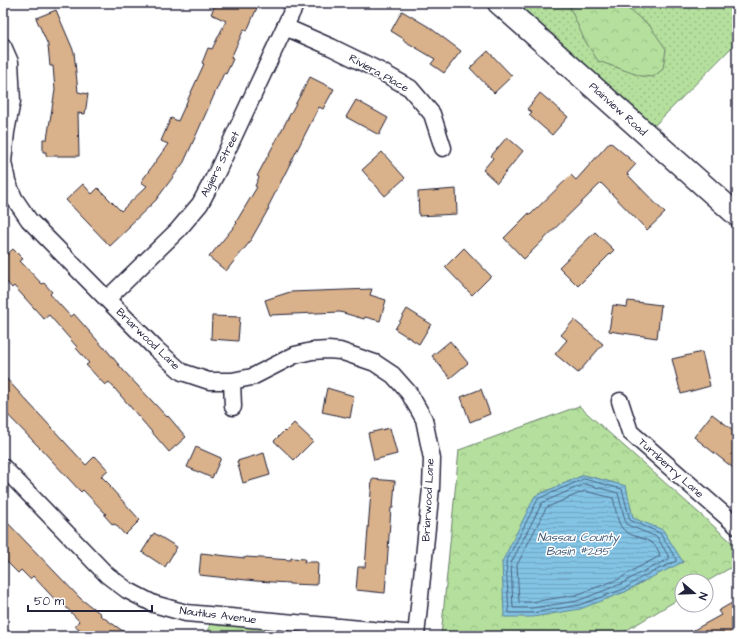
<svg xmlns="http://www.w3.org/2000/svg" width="740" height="639" font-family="'Architects Daughter',sans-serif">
	<defs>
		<pattern id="grass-dots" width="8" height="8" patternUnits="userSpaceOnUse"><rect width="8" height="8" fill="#b4df9c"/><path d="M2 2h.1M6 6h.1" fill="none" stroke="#9abf87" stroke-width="1.8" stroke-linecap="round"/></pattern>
		<pattern id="forest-crowns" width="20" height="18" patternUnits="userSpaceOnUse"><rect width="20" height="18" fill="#b4df9c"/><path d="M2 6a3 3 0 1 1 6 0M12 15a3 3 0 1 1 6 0" fill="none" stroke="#9abf87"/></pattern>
		<pattern id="park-tufts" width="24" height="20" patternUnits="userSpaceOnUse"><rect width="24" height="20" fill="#b4df9c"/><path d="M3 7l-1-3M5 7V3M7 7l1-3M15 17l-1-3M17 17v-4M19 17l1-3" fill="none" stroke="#9abf87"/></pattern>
		<pattern id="water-rules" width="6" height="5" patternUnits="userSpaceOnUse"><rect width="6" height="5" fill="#83c3e4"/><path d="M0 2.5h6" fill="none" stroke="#71a7c4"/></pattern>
	</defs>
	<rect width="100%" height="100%" fill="#fff"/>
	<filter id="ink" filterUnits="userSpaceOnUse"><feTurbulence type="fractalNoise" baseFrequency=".025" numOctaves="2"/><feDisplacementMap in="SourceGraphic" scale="8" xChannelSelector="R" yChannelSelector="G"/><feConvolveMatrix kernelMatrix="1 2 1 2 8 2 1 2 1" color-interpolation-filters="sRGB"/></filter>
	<g filter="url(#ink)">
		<path fill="url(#grass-dots)" stroke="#6b806c" d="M513,3H737V42L652,128Z"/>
		<path fill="url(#forest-crowns)" stroke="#6b806c" fill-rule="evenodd" d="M569,3H617L631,11L650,26L666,49L663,69L653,77L641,76L598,61L584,39L571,10Z
			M579,406L737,547V564L706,582V581H682V597L617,636H441L459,450ZM584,475L625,486L633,518L644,581L625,592L535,496Z"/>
		<path fill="url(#park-tufts)" stroke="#6b806c" d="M211,615L308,624L307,636H208Z"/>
		<path fill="url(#water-rules)" stroke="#5c83a0" d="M584,475L626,486L633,518L663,530L683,562L644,581L625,592L580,609L533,617H504L502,562L535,496Z"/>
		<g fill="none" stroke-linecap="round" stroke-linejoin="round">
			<path stroke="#49627f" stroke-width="1" d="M584,479L622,489L630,520L660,533L676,559V561L642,577L624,589L579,605L532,613H509L506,562L538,499Z
				M585,484L618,493L626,524L630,526L657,537L669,557V559L640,573L621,584L577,601L532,608H513L511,563L542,503Z
				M585,491L613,498C616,507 616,520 622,528C633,541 656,535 660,556L637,568L619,579L576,595L531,602H519L517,565L546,508Z"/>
		</g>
		<path fill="#d9b18a" stroke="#22223b" d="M216,3H259L247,31L244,29L231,58L233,59L226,74L224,73L184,162L156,200L129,226L130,227L110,246L66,200L83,184L92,194L98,188L121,211L147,186L141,182L168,144L161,141L171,118L178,121L204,64L202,63L208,48L212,49L226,21L211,14Z
			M56,10L74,52L78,92L88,94L85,114L78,113L79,156H46V152H43V139H47L55,90L53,66H50L48,45L36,18Z
			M402,11L429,27L461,51L444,73L431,64L435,59L403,40L404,39L391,31Z
			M488,51L512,76L494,93L470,68Z
			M310,77L334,89L323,109L319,107L268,207L269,208L249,243L226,271L209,257L237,223L236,222L257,187L255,186L259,177L257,176Z
			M540,93L568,117L552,135L529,115L532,112L527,109Z
			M356,100L388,118L379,135L346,117Z
			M507,137L523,151L497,183L483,170L493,158L491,156Z
			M610,142L636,164L627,174L665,213L647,230L601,183L524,259L504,238L529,213L530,215L571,175L576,180Z
			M382,152L405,178L385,196L362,170Z
			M456,189L457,214L419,216L418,192Z
			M595,232L614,250L578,286L559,267Z
			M464,248L491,276L472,295L445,267Z
			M13,249L23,259L20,261L42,284L44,283L52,292L50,294L71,317L74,314L104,348H105L123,370L167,417L168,416L186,437L169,452L109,382L105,385L86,365L89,363L76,348L77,347L49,315L44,319L14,286L12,288L3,278V258Z
			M372,289L370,295L386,300L380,321L365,317L364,319L340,312L270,315L265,300L290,292Z
			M628,301L661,305L657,338L609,331L613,305L627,307Z
			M407,309L431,324L419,344L395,329Z
			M212,316L240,317L238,341L211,339Z
			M574,320L603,344L578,373L555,354L567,340L561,335Z
			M450,341L468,363L450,378L432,356Z
			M702,352L710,386L681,394L672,359Z
			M3,375L86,465L95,456L108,470L101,476L111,486L110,487L140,520L125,535L115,524L113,525L104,515L106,514L83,490L81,492L41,449L3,410Z
			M327,388L354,396L350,418L322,412Z
			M481,389L490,414L470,422L461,397Z
			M712,414L737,433V471L694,437Z
			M294,423L313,441L294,460L274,441L284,431L285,432Z
			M390,428L397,454L374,460L368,433Z
			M196,447L221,458L212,478L187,467Z
			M264,453L270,475L243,483L237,461Z
			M372,479L395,481L393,508H391L385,593L356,590L358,567H365Z
			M3,518L81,599L101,614L100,615L130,636H89L75,626L79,621L63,604L61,606L33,576L30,579L21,570L18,573L3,558Z
			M154,533L177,547L165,567L142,552Z
			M201,553L245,558L246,557L291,560V558L305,559L304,562H318L317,585L289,584V583L256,581L199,575Z
			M737,600V636H683L721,615L718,611Z"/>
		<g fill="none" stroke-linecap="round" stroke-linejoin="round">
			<g stroke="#22223b" stroke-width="19">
				<path id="street" d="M285,27L331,47L380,71L410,88L432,114L443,148
					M3,46L10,62L12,101L6,132L3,162
					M3,162L7,181L14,198L29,220L155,348L182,372L209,381H232L252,377L295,355L312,351L328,350L340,351L375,363L393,375L409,393L424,419L432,459L431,488L416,636
					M107,299L178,230L200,204L217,172L296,3
					M232,381L233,407
					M620,401L630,432L737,526
					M3,467L107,575L127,590L154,604L186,613L416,634"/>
			</g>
			<g stroke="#22223b" stroke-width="25">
				<path id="secondary" d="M499,3L737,215"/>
			</g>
			<use href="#street" stroke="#fff" stroke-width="16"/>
			<use href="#secondary" stroke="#fff" stroke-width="22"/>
		</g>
	</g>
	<g text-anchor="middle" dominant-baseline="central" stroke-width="3" stroke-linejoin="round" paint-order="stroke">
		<g font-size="11" fill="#22223b" stroke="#fff">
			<text transform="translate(379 73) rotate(29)">Riviera Place</text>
			<text transform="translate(618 109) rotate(42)">Plainview Road</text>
			<text transform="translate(220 164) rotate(-63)">Algiers Street</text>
			<text transform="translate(148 339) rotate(44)">Briarwood Lane</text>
			<text transform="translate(671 468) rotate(42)">Turnberry Lane</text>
			<text transform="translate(428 500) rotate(-87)">Briarwood Lane</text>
			<text transform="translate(218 615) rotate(7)">Nautilus Avenue</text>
		</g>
		<g font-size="12" font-style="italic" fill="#445a76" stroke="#fff">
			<text x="578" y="537">Nassau County<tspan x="578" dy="14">Basin #285</tspan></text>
		</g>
	</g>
	<rect width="740" height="639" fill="none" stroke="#fff" stroke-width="16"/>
	<rect x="8" y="8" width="724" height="623" fill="none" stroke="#22223b" stroke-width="1.5" filter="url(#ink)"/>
	<g transform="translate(694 593) rotate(109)"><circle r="19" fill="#ffffff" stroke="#a7a7b1"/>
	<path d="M0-3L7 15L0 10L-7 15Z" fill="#22223b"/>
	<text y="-6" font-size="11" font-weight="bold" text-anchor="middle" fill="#22223b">N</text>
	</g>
	<path d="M28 605v6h124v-6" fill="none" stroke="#22223b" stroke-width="2"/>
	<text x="34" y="605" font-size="12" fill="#22223b" stroke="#ffffff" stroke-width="3" paint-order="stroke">50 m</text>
</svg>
